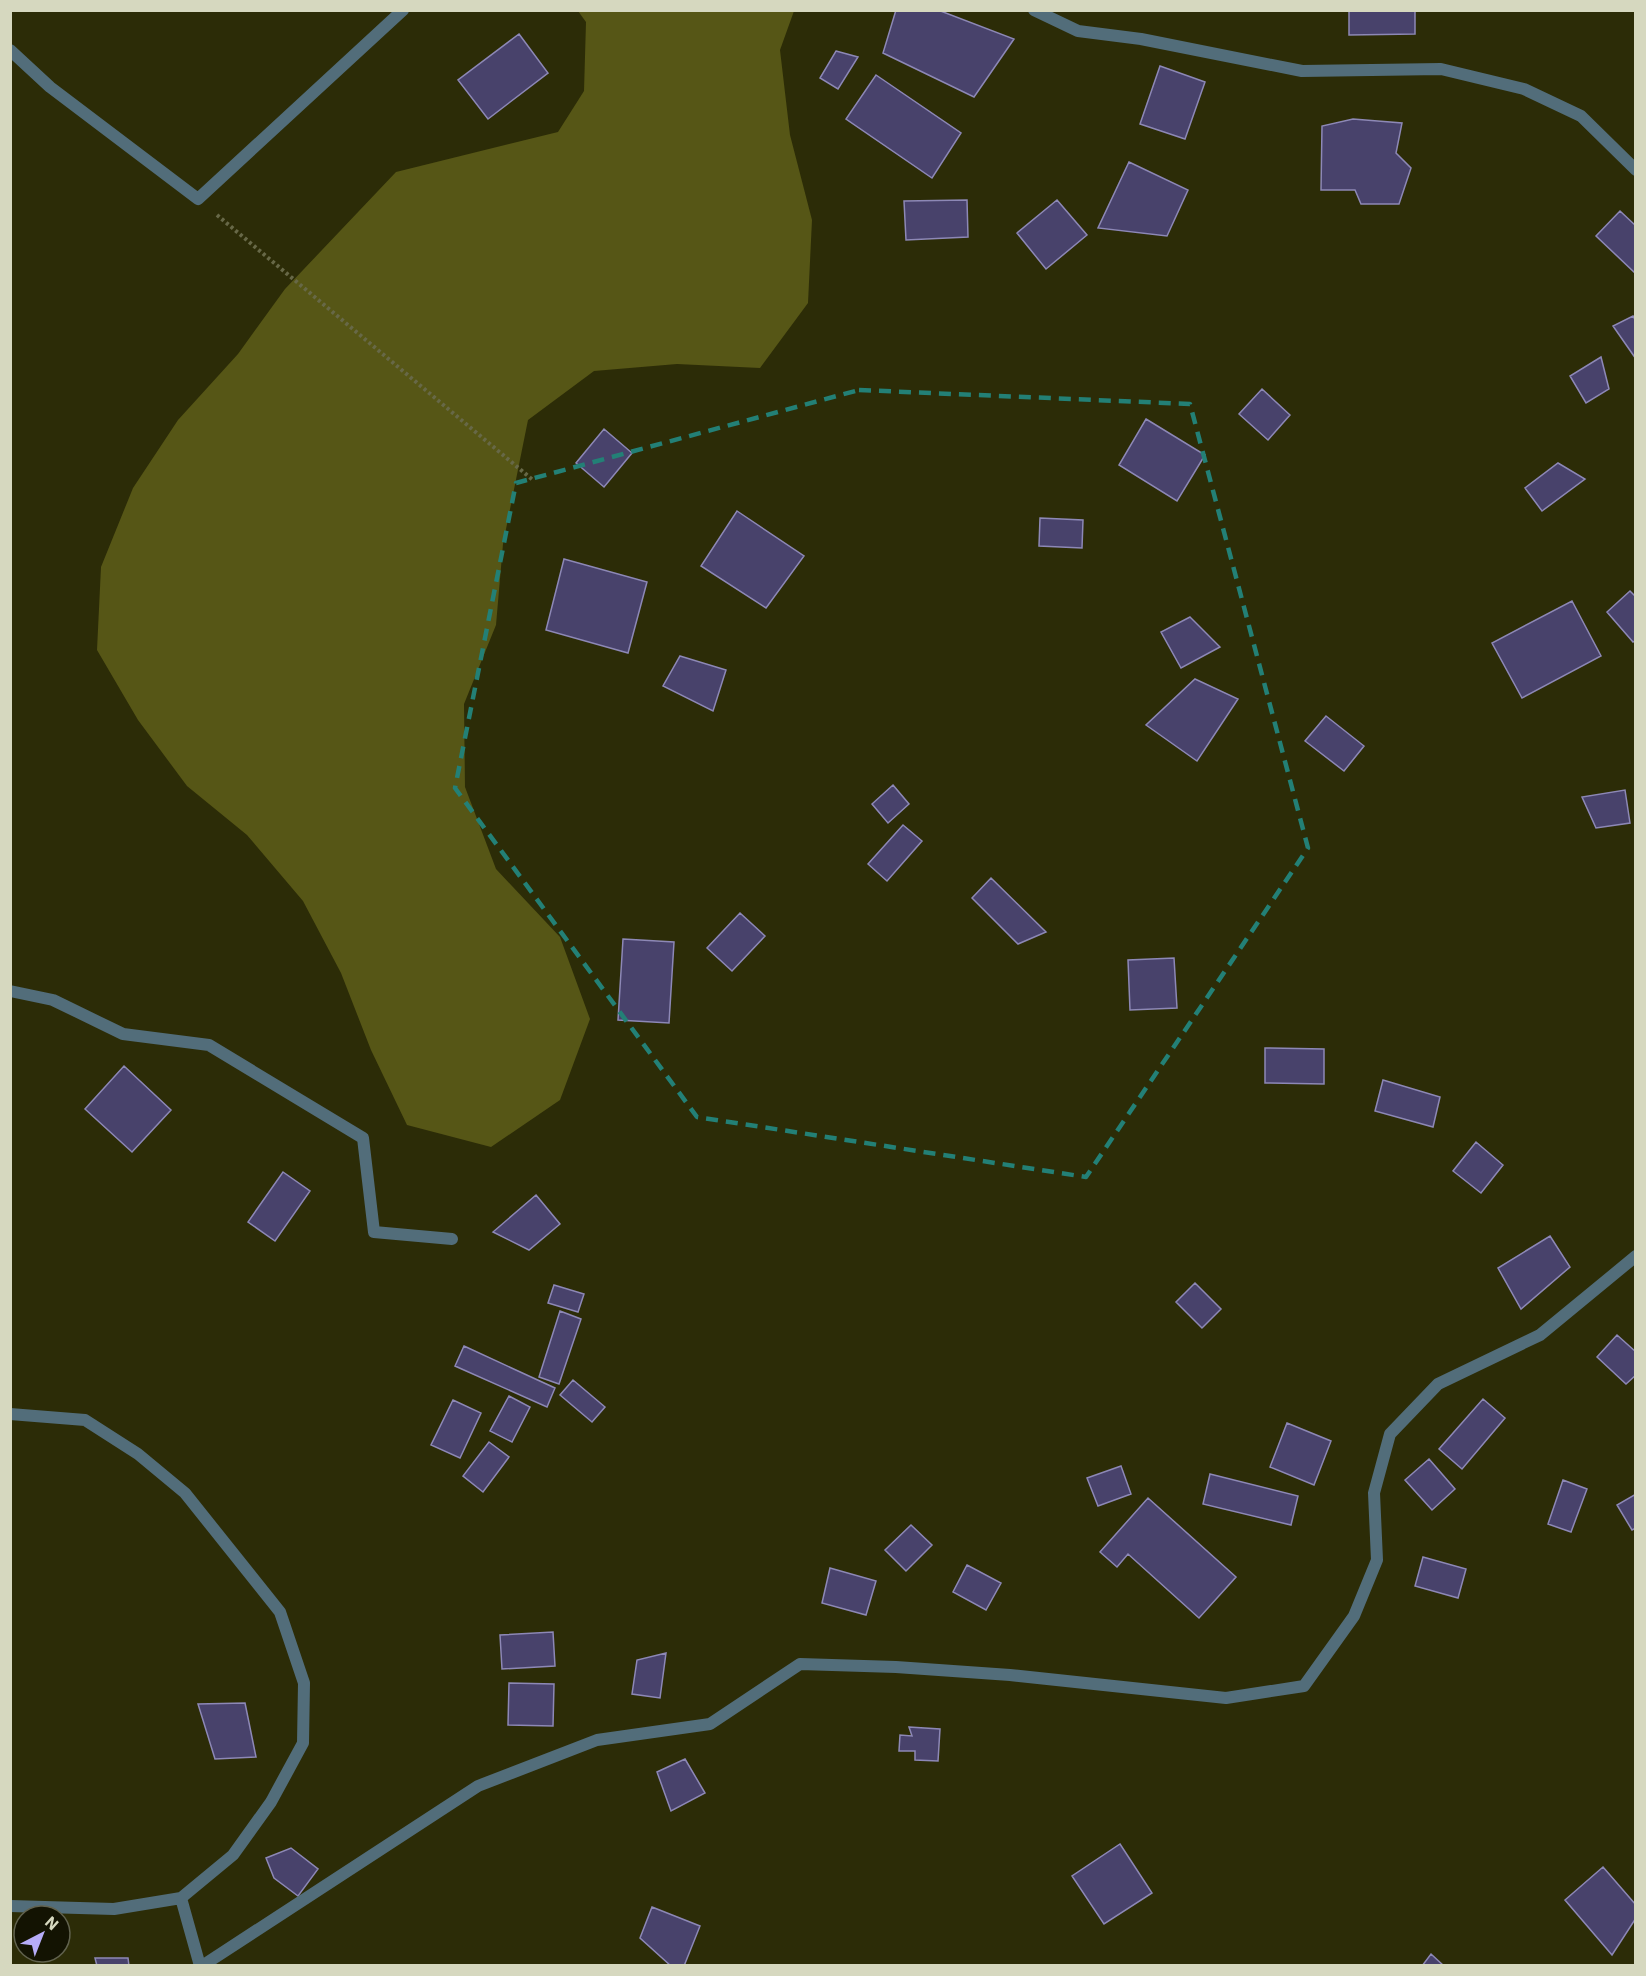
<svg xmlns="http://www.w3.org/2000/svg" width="1646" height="1976" font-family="'IBM Plex Sans',sans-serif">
	<rect width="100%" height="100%" fill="#2c2c07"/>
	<path fill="#565616" d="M578,11H794L780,50L790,135L812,220L808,303L760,368L677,364L594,371L528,420L503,544L496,625L464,704L465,787L496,869L560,937L590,1019L560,1100L491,1147L407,1125L371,1050L341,973L303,901L247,835L187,786L138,720L97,650L101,567L133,488L178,420L238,354L285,289L396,172L558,132L584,91L586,22Z"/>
	<path fill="#48426b" stroke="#8d88b6" stroke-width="1.5" d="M896,10H938L1014,39L974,97L883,53Z
		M1349,10H1415V34L1349,35Z
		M519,34L548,73L488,119L458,80Z
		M836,51L858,57L838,89L820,78Z
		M1160,66L1205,82L1185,139L1140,124Z
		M876,75L961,133L932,178L846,119Z
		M1353,119L1402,123L1396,153L1411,168L1399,204H1361L1355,190H1321L1322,126Z
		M1129,162L1188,190L1167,236L1098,228Z
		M967,200L968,237L906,240L904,201Z
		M1057,200L1087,235L1046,269L1017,233Z
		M1620,211L1636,226L1635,273L1596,236Z
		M1633,316L1636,321V359L1613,326Z
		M1601,357L1609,389L1586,403L1570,376Z
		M1262,389L1290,415L1268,440L1239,414Z
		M1146,419L1205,455L1177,501L1119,465Z
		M604,429L632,453L604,487L576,463Z
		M1558,463L1585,479L1542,511L1525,488Z
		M737,511L804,556L766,608L701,566Z
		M1040,518L1083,520L1082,548L1039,546Z
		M564,559L647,582L628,653L546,630Z
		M1630,591L1636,597V640L1633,642L1607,612Z
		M1572,601L1601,656L1522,698L1492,643Z
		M1190,617L1220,647L1181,668L1161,632Z
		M680,656L726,670L713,711L663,686Z
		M1195,679L1238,699L1197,761L1146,725Z
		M1326,716L1364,746L1344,771L1305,741Z
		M893,785L909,804L888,823L872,804Z
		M1625,790L1630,823L1596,828L1582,797Z
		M903,825L922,841L887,881L868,864Z
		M991,878L1046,932L1018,944L972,898Z
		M740,913L765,936L732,971L707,948Z
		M623,939L674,942L669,1023L618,1020Z
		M1174,958L1177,1008L1130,1010L1128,960Z
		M1265,1048L1324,1049V1084L1265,1083Z
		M124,1066L171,1110L132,1152L85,1109Z
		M1383,1080L1440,1097L1433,1127L1375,1111Z
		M1476,1142L1503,1165L1481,1193L1453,1171Z
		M283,1172L310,1191L275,1241L248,1222Z
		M536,1195L560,1224L529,1250L493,1232Z
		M1550,1236L1570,1267L1521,1309L1498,1268Z
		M1195,1283L1221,1309L1202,1328L1176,1302Z
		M554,1285L584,1294L578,1312L548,1303Z
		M560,1311L581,1319L559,1384L539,1377Z
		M1617,1335L1636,1352V1375L1626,1384L1597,1357Z
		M464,1346L555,1388L547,1407L455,1366Z
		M573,1380L605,1407L592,1422L560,1395Z
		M509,1396L530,1407L512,1442L490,1431Z
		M1483,1399L1505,1418L1462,1469L1439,1449Z
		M453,1400L481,1413L460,1458L431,1445Z
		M1287,1423L1331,1441L1314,1485L1270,1467Z
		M489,1442L509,1457L483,1492L463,1476Z
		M1429,1459L1455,1489L1432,1510L1405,1480Z
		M1121,1466L1131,1494L1098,1506L1087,1478Z
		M1210,1474L1298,1496L1291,1525L1203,1504Z
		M1563,1480L1587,1489L1571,1532L1548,1524Z
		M1636,1494V1528L1632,1530L1617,1505Z
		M1148,1498L1236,1577L1199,1618L1128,1554L1117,1567L1100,1552Z
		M911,1525L932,1545L906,1571L885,1550Z
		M1423,1557L1466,1569L1458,1598L1415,1586Z
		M967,1565L1001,1583L986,1610L953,1592Z
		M830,1568L876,1581L866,1615L822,1603Z
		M553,1632L555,1666L502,1669L500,1635Z
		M666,1653L660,1698L632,1694L637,1660Z
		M509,1683L554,1684L553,1726L508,1725Z
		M245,1703L256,1757L215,1759L198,1704Z
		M909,1727L940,1729L938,1761L915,1760V1751H899L900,1735L912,1736Z
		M685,1759L705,1793L671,1811L657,1772Z
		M1120,1844L1152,1893L1104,1924L1072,1876Z
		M291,1848L318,1869L298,1896L274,1878L266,1858Z
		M1603,1867L1636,1905V1918L1612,1955L1565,1900Z
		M652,1907L700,1926L684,1966H671L640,1938Z
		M1431,1954L1444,1966H1422Z
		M95,1958H128L129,1966H97Z"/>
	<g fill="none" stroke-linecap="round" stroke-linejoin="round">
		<path stroke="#676847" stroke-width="4" stroke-dasharray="3 3" stroke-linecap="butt" d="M217,215L534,481"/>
		<path stroke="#526d7a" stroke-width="12" d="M1034,10L1078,31L1141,39L1302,71L1441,69L1524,89L1581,116L1636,170
			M10,50L50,87L198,199L403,10
			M10,991L53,1000L123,1034L209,1045L363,1138L374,1232L452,1239
			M10,1414L85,1420L138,1454L185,1493L280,1612L304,1683L303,1743L271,1802L233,1855L181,1898L114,1909L10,1906
			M181,1898L200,1966
			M202,1966L478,1786L597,1740L710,1724L800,1664L896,1667L1010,1675L1226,1698L1304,1686L1354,1616L1377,1560L1374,1493L1390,1434L1438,1384L1540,1335L1636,1256"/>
	</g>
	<path fill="none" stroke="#238076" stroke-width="4.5" stroke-dasharray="12 8" stroke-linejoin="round" d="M859,390L1190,404L1308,848L1086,1177L697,1117L455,788L516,483Z"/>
	<rect width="1646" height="1976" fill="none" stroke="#d6d8bf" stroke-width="24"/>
	<g transform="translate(42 1934) rotate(42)"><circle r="28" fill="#131302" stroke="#61624e" stroke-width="1.5"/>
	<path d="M0-4.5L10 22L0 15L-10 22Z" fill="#b6acf8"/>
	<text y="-9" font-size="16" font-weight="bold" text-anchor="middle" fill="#d6d8bf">N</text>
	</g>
</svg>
